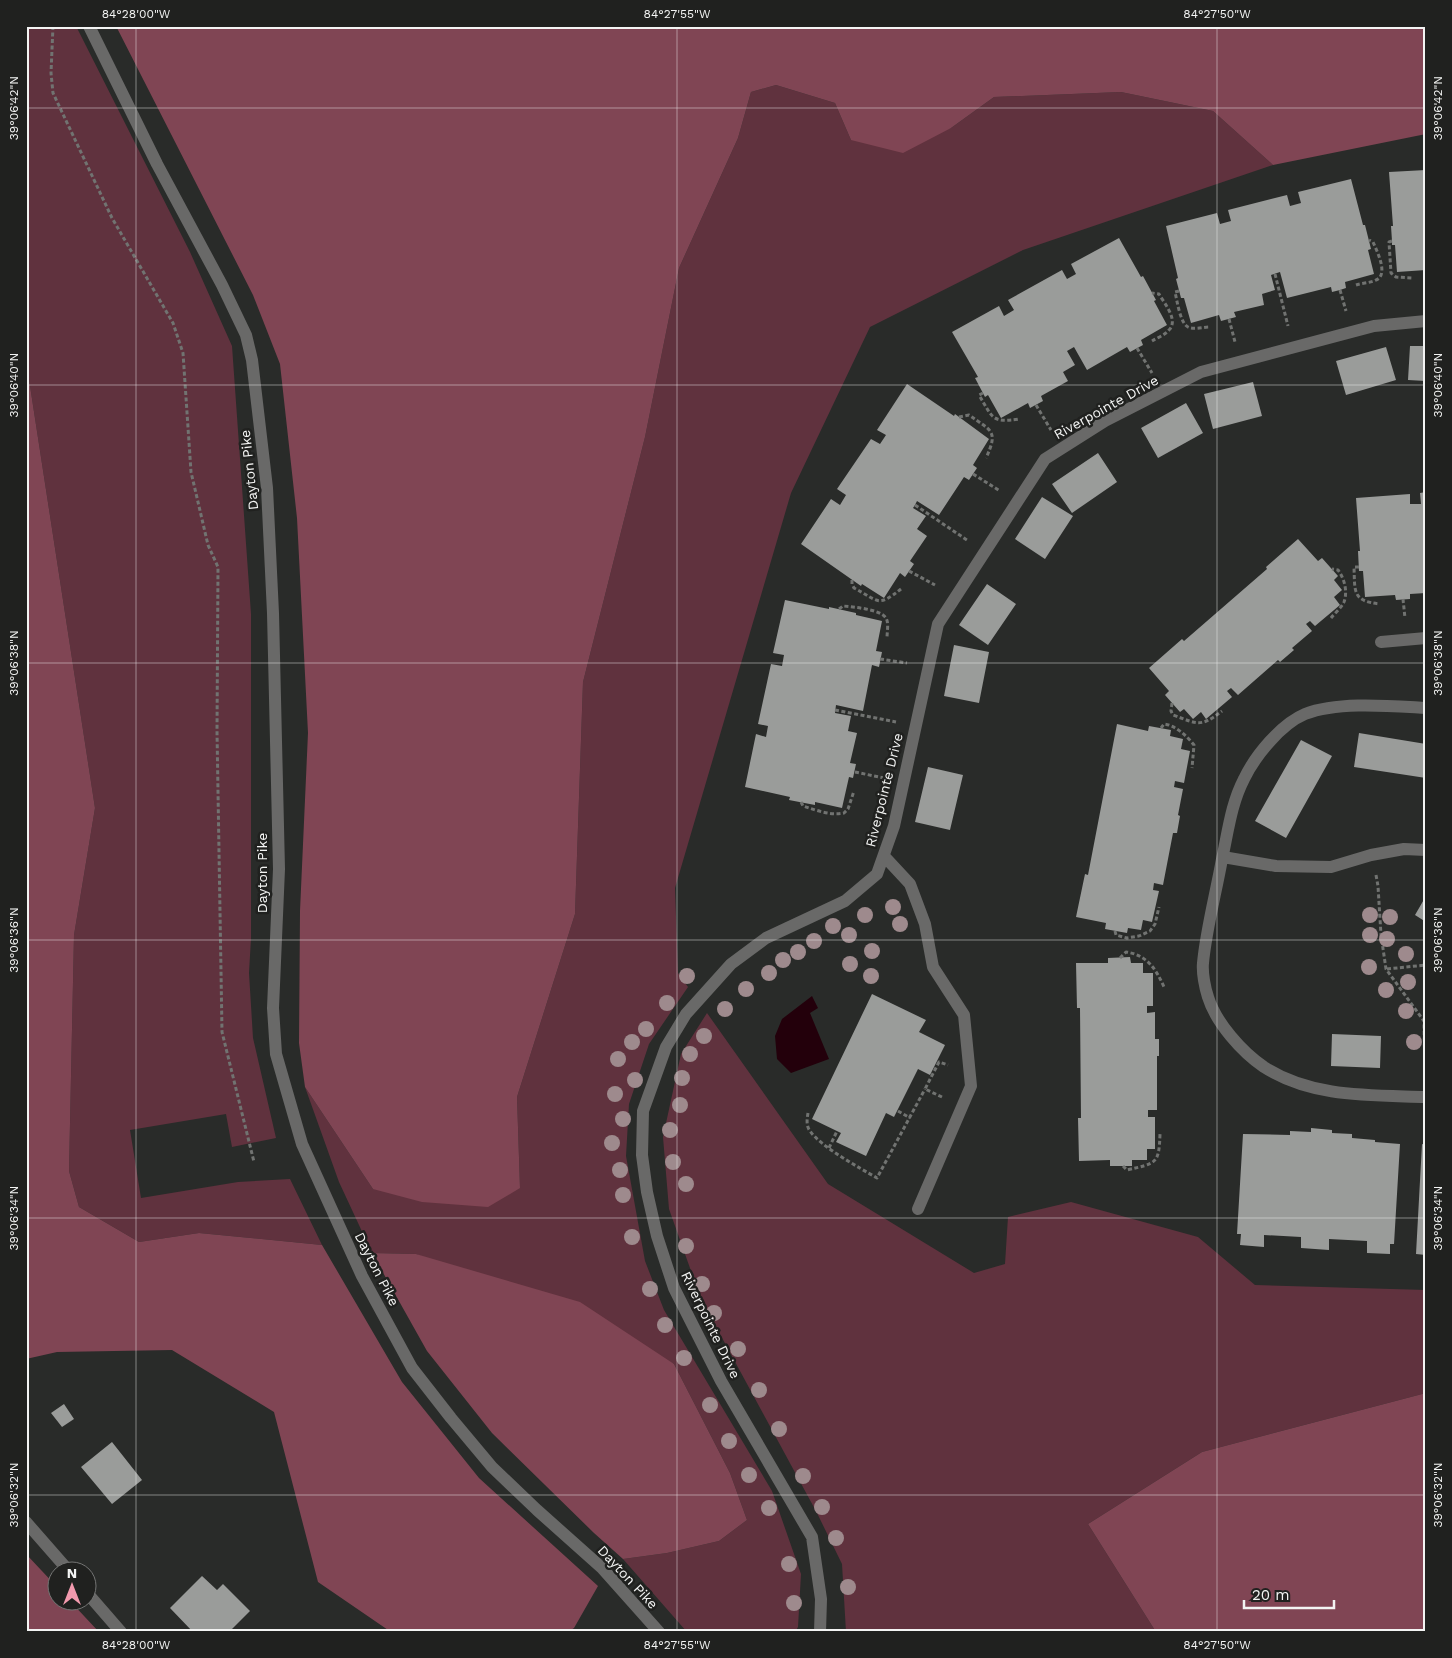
<svg xmlns="http://www.w3.org/2000/svg" width="1452" height="1658" font-family="'Work Sans',sans-serif">
	<rect width="100%" height="100%" fill="#292b29"/>
	<path fill="#60323e" d="M26,26H76L190,252L232,346L251,614V938L249,973L253,1038L276,1138L232,1147L226,1114L130,1130L141,1198L238,1182L290,1179L322,1245L199,1233L139,1242L79,1207L69,1171L74,935L95,808L26,360Z
		M776,85L835,103L851,140L951,128L994,97L1121,92L1213,111L1273,165L1023,250L870,327L791,493L675,888L678,973L688,987L649,1044L629,1104L626,1156L645,1261L664,1310L772,1491L801,1574L798,1627L795,1632H687L623,1559L667,1553L719,1541L747,1520L730,1473L674,1364L416,1254L372,1253L339,1182L305,1087L373,1189L520,1188L517,1097L575,914L583,682L645,437L679,268L738,138L751,92Z
		M707,1013L828,1184L974,1273L1005,1264L1008,1217L1071,1202L1198,1237L1255,1285L1426,1290V1393L1202,1452L1088,1524L1156,1632H846L842,1564L817,1513L701,1299L669,1209L663,1137L681,1054Z"/>
	<path fill="#804554" d="M116,26H1426V134L1273,165L1213,111L1121,92L994,97L951,128L903,153L851,140L835,103L776,85L751,92L738,138L679,268L645,437L583,682L575,914L517,1097L520,1188L488,1207L422,1202L373,1189L305,1087L299,1043L300,911L308,733L297,518L280,364L253,295Z
		M26,360L95,808L74,935L69,1171L79,1207L139,1242L199,1233L322,1245L402,1382L479,1478L598,1586L574,1628L568,1632H391L318,1582L274,1412L172,1350L57,1352L26,1359Z
		M372,1253L416,1254L580,1302L674,1364L730,1473L747,1520L719,1541L667,1553L623,1559L594,1533L492,1433L427,1351Z
		M1426,1393V1632H1156L1088,1524L1202,1452Z
		M26,1554L57,1587L58,1600L70,1601L99,1632H26L28,1597L26,1592Z"/>
	<path fill="#23000b" d="M812,996L818,1008L810,1013L829,1059L791,1073L777,1059L775,1036L782,1019Z"/>
	<path fill="#9a9c9a" d="M1426,170V270L1397,272L1395,245H1392V241L1391,226H1393L1389,172Z
		M1351,179L1363,225H1365L1371,249L1368,250L1374,274L1345,282L1346,288L1340,290L1332,292L1331,287L1287,298L1280,272L1271,275L1275,290L1262,294L1264,305L1234,312L1236,317L1221,321L1219,315L1191,323L1184,298H1181L1176,279L1178,278L1166,226L1217,213L1220,224L1231,221L1228,210L1287,195L1290,206L1301,203L1298,192Z
		M1119,238L1141,277L1143,276L1156,300L1154,301L1167,325L1141,340L1143,345L1130,352L1127,347L1087,370L1074,347L1067,351L1075,365L1063,372L1068,381L1041,396L1043,401L1030,408L1028,403L1001,418L988,395L985,397L975,378L978,377L952,332L999,306L1004,316L1014,310L1008,300L1062,270L1067,279L1076,274L1071,264Z
		M1410,346H1426V381L1408,380Z
		M1386,347L1396,380L1346,395L1336,361Z
		M1253,382L1262,416L1213,429L1204,394Z
		M907,384L954,416L955,414L989,439L973,465L977,468L969,480L964,477L939,515L917,501L915,505L913,508L926,516L917,529L927,536L910,561L914,564L905,577L900,573L884,598L862,584L861,586L801,544L831,499L840,505L846,495L837,489L871,439L880,444L886,435L877,430Z
		M1186,403L1203,433L1158,458L1141,428Z
		M1098,453L1117,482L1072,513L1052,484Z
		M1426,492V593L1410,594V599L1396,600L1395,595L1365,597L1363,571H1359L1358,551H1360L1356,498L1410,494V504H1421L1420,493Z
		M1042,497L1073,516L1045,559L1015,539Z
		M1298,539L1318,561L1322,558L1338,576L1334,580L1342,590L1334,597L1340,605L1315,626L1310,621L1306,624L1312,631L1292,648L1294,650L1280,662L1278,660L1238,695L1231,688L1227,691L1232,697L1206,719L1201,712L1193,719L1184,709L1180,712L1165,695L1169,691L1149,668L1182,639L1184,641L1267,569L1266,567Z
		M987,584L1016,604L988,645L959,625Z
		M785,600L829,609V607L856,613V615L882,621L876,651L882,652L879,667L872,665L863,711L836,705L835,713L851,716L848,731L857,733L850,763L856,764L853,778L849,777L842,808L815,802V805L789,800L790,797L745,787L756,734L766,737L768,726L758,724L771,664L782,666L784,655L773,653Z
		M954,645L989,652L979,703L944,696Z
		M1117,724L1148,731L1149,726L1171,730L1170,736L1183,739L1181,749L1190,751L1184,783L1175,781L1174,787L1183,789L1178,815L1180,816L1177,833H1173L1163,885L1154,883L1153,890L1159,891L1152,922L1143,920L1141,930L1128,928L1127,933L1105,929L1106,923L1076,917L1085,874L1088,875Z
		M1359,733L1426,744V778L1354,767Z
		M1301,740L1332,756L1286,838L1255,821Z
		M928,767L963,775L950,830L915,822Z
		M1426,896V922L1415,915Z
		M1130,957L1131,963H1143V973H1153V1006H1147V1013L1155,1012V1039H1159V1056H1157V1110H1148V1117H1155V1149H1147V1160H1132V1166H1110V1160L1079,1161L1078,1118H1081L1080,1008H1077L1076,963H1108V958Z
		M872,994L926,1020L919,1032L945,1045L930,1075L918,1069L894,1117L886,1113L866,1156L836,1142L841,1133L812,1119Z
		M1332,1034L1381,1036L1380,1068L1331,1066Z
		M1311,1128L1332,1130V1133L1352,1134V1138L1375,1140V1142L1400,1144L1394,1244H1390V1254L1367,1253V1241L1329,1239V1250L1301,1248V1237L1264,1235V1247L1240,1245L1241,1234H1237L1243,1134L1290,1135V1131L1311,1132Z
		M1422,1144L1426,1145V1255L1416,1254Z
		M64,1404L74,1419L62,1427L51,1413Z
		M112,1442L142,1480L112,1504L81,1467Z
		M202,1576L217,1590L223,1584L250,1611L229,1632H193L170,1608Z"/>
	<g fill="none" stroke-linecap="round" stroke-linejoin="round">
		<path stroke="#717371" stroke-width="3" stroke-dasharray="4 2.5" stroke-linecap="butt" d="M53,26L51,73L53,93L112,218L173,323L183,353L191,472L208,545L218,567L217,731L222,1032L254,1162
			M1392,241L1389,242L1391,273L1396,277L1413,278
			M1275,274L1288,326
			M1356,285C1362,283 1370,283 1376,280C1389,275 1377,251 1373,242L1369,240
			M1340,290L1346,311
			M1179,291L1175,292C1177,300 1180,323 1188,327C1193,330 1203,327 1209,327
			M1229,319L1235,342
			M1152,341C1157,338 1165,335 1169,330C1179,320 1164,303 1159,294L1152,293
			M1137,348L1152,373
			M983,393L979,395C993,418 991,423 1019,419
			M1036,405L1051,430
			M959,417L969,415C991,431 999,430 986,458
			M973,474L1000,491
			M915,505L967,540
			M1359,567H1354C1355,592 1352,601 1380,604
			M909,571L935,585
			M852,580V584L854,588C879,601 877,608 901,589
			M1403,599L1405,618
			M839,609L843,606C853,607 880,609 886,618C889,623 887,632 887,638
			M1331,618C1335,613 1342,607 1344,602C1348,591 1344,578 1338,570L1332,569
			M880,659L907,663
			M1172,703L1171,711L1173,715C1198,724 1200,728 1222,711
			M835,710L896,722
			M1161,728L1164,724C1175,725 1187,736 1194,745L1192,768
			M855,772L884,778
			M801,802L803,806C816,810 830,816 844,813L848,809L854,791
			M1376,875L1378,886L1381,935L1386,969L1424,1021L1425,1076
			M1115,931L1116,935L1127,938L1139,936L1150,931L1155,924L1159,907
			M1120,958L1126,952C1147,955 1156,969 1164,987
			M1387,969L1426,965
			M942,1097L925,1089L939,1062L948,1065
			M898,1111L910,1118
			M808,1113C807,1119 806,1126 810,1131C821,1147 860,1168 877,1178L925,1089
			M829,1148L837,1131
			M1123,1166L1127,1170C1156,1163 1159,1165 1160,1134"/>
		<path stroke="#696968" stroke-width="12" d="M89,26L157,164L222,285L246,335L252,360L267,488L273,613L279,869L273,1008L276,1054L302,1144L362,1276L412,1368L451,1418L492,1467L537,1510L602,1568L659,1632
			M1381,642L1426,638
			M1426,708C1391,706 1338,701 1305,714C1281,724 1255,756 1244,779C1231,804 1228,832 1222,859C1216,893 1206,930 1203,963C1202,973 1205,988 1208,997C1216,1023 1242,1052 1264,1067C1312,1098 1371,1095 1426,1097
			M884,856L910,884L925,924L933,967L964,1015L971,1086L918,1209
			M1223,857L1276,866L1331,867L1371,855L1404,849L1426,850
			M26,1522L68,1570
			M88,1594L121,1632
			M820,1632L821,1599L812,1537L721,1381L674,1288L657,1236L647,1192L642,1155L643,1111L666,1047L686,1014L731,964L766,938L845,901L877,874L894,826L938,624L1045,459L1105,421L1201,372L1374,326L1426,321"/>
	</g>
	<g fill="#9e8a8d">
		<circle cx="893" cy="907" r="8"/>
		<circle cx="865" cy="915" r="8"/>
		<circle cx="1370" cy="915" r="8"/>
		<circle cx="1390" cy="917" r="8"/>
		<circle cx="900" cy="924" r="8"/>
		<circle cx="833" cy="926" r="8"/>
		<circle cx="849" cy="935" r="8"/>
		<circle cx="1370" cy="935" r="8"/>
		<circle cx="1387" cy="939" r="8"/>
		<circle cx="814" cy="941" r="8"/>
		<circle cx="872" cy="951" r="8"/>
		<circle cx="798" cy="952" r="8"/>
		<circle cx="1406" cy="954" r="8"/>
		<circle cx="783" cy="960" r="8"/>
		<circle cx="850" cy="964" r="8"/>
		<circle cx="1369" cy="967" r="8"/>
		<circle cx="769" cy="973" r="8"/>
		<circle cx="687" cy="976" r="8"/>
		<circle cx="871" cy="976" r="8"/>
		<circle cx="1408" cy="982" r="8"/>
		<circle cx="746" cy="989" r="8"/>
		<circle cx="1386" cy="990" r="8"/>
		<circle cx="667" cy="1003" r="8"/>
		<circle cx="725" cy="1009" r="8"/>
		<circle cx="1406" cy="1011" r="8"/>
		<circle cx="646" cy="1029" r="8"/>
		<circle cx="704" cy="1036" r="8"/>
		<circle cx="632" cy="1042" r="8"/>
		<circle cx="1414" cy="1042" r="8"/>
		<circle cx="690" cy="1054" r="8"/>
		<circle cx="618" cy="1059" r="8"/>
		<circle cx="682" cy="1078" r="8"/>
		<circle cx="635" cy="1080" r="8"/>
		<circle cx="615" cy="1094" r="8"/>
		<circle cx="680" cy="1105" r="8"/>
		<circle cx="623" cy="1119" r="8"/>
		<circle cx="670" cy="1130" r="8"/>
		<circle cx="612" cy="1143" r="8"/>
		<circle cx="673" cy="1162" r="8"/>
		<circle cx="620" cy="1170" r="8"/>
		<circle cx="686" cy="1184" r="8"/>
		<circle cx="623" cy="1195" r="8"/>
		<circle cx="632" cy="1237" r="8"/>
		<circle cx="686" cy="1246" r="8"/>
		<circle cx="702" cy="1284" r="8"/>
		<circle cx="650" cy="1289" r="8"/>
		<circle cx="714" cy="1313" r="8"/>
		<circle cx="665" cy="1325" r="8"/>
		<circle cx="738" cy="1349" r="8"/>
		<circle cx="684" cy="1358" r="8"/>
		<circle cx="759" cy="1390" r="8"/>
		<circle cx="710" cy="1405" r="8"/>
		<circle cx="779" cy="1429" r="8"/>
		<circle cx="729" cy="1441" r="8"/>
		<circle cx="749" cy="1475" r="8"/>
		<circle cx="803" cy="1476" r="8"/>
		<circle cx="822" cy="1507" r="8"/>
		<circle cx="769" cy="1508" r="8"/>
		<circle cx="836" cy="1538" r="8"/>
		<circle cx="789" cy="1564" r="8"/>
		<circle cx="848" cy="1587" r="8"/>
		<circle cx="794" cy="1603" r="8"/>
	</g>
	<path fill="none" stroke="#f3f4f3" stroke-width="1" stroke-opacity="0.45" d="M136,26V1632M677,26V1632M1217,26V1632M26,108H1426M26,385H1426M26,663H1426M26,940H1426M26,1218H1426M26,1495H1426"/>
	<g text-anchor="middle" dominant-baseline="central" stroke-width="5" stroke-linejoin="round" paint-order="stroke">
		<g font-size="14" fill="#f3f4f3" stroke="#20211f">
			<text transform="translate(1106 407) rotate(-29)">Riverpointe Drive</text>
			<text transform="translate(249 470) rotate(-96)">Dayton Pike</text>
			<text transform="translate(884 790) rotate(-76)">Riverpointe Drive</text>
			<text transform="translate(262 873) rotate(-90)">Dayton Pike</text>
			<text transform="translate(377 1269) rotate(63)">Dayton Pike</text>
			<text transform="translate(711 1325) rotate(64)">Riverpointe Drive</text>
			<text transform="translate(628 1577) rotate(47)">Dayton Pike</text>
		</g>
	</g>
	<rect width="1452" height="1658" fill="none" stroke="#20211f" stroke-width="55"/>
	<g transform="translate(72 1586)"><circle r="24" fill="#20211f" stroke="#747574"/>
	<path d="M0-4L9 19L0 12L-9 19Z" fill="#f29aae"/>
	<text y="-8" font-size="14" font-weight="bold" text-anchor="middle" fill="#f3f4f3">N</text>
	</g>
	<path d="M1244 1600v8h90v-8" fill="none" stroke="#f3f4f3" stroke-width="2.5"/>
	<text x="1252" y="1600" font-size="15" fill="#f3f4f3" stroke="#20211f" stroke-width="4" paint-order="stroke">20 m</text>
	<rect x="28" y="28" width="1396" height="1602" fill="none" stroke="#f3f4f3" stroke-width="2"/>
	<g font-size="12" text-anchor="middle" fill="#f3f4f3">
		<text x="136" y="18">84°28'00"W</text>
		<text x="677" y="18">84°27'55"W</text>
		<text x="1217" y="18">84°27'50"W</text>
		<text transform="translate(14 108) rotate(-90)" y="4">39°06'42"N</text>
		<text transform="translate(1438 108) rotate(-90)" y="4">39°06'42"N</text>
		<text transform="translate(14 385) rotate(-90)" y="4">39°06'40"N</text>
		<text transform="translate(1438 385) rotate(-90)" y="4">39°06'40"N</text>
		<text transform="translate(14 663) rotate(-90)" y="4">39°06'38"N</text>
		<text transform="translate(1438 663) rotate(-90)" y="4">39°06'38"N</text>
		<text transform="translate(14 940) rotate(-90)" y="4">39°06'36"N</text>
		<text transform="translate(1438 940) rotate(-90)" y="4">39°06'36"N</text>
		<text transform="translate(14 1218) rotate(-90)" y="4">39°06'34"N</text>
		<text transform="translate(1438 1218) rotate(-90)" y="4">39°06'34"N</text>
		<text transform="translate(14 1495) rotate(-90)" y="4">39°06'32"N</text>
		<text transform="translate(1438 1495) rotate(-90)" y="4">39°06'32"N</text>
		<text x="136" y="1649">84°28'00"W</text>
		<text x="677" y="1649">84°27'55"W</text>
		<text x="1217" y="1649">84°27'50"W</text>
	</g>
</svg>
